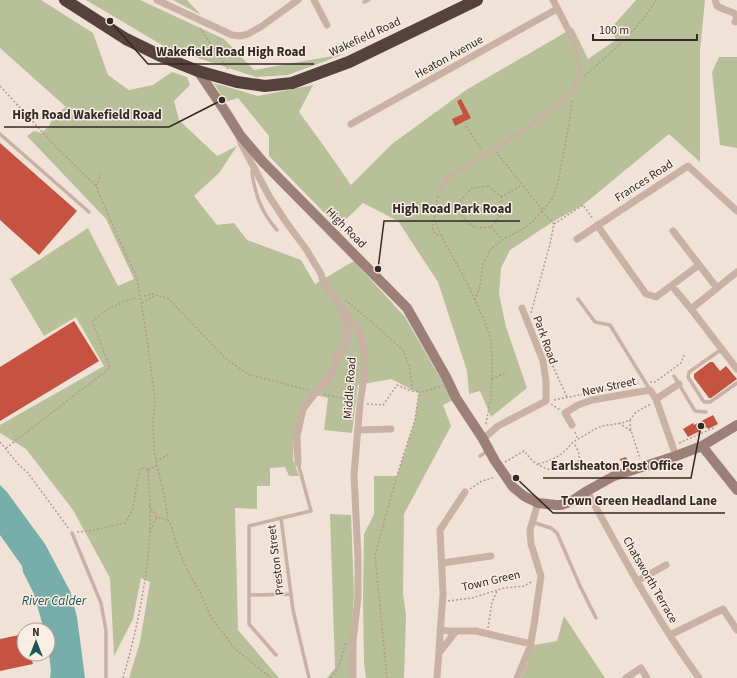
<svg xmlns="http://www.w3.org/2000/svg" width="737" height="678" font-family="'Source Sans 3',sans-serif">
	<rect width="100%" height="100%" fill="#f1e2d8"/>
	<path fill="#b7c098" d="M0,0H41L93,33L108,75L129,90L153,85L172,72L187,77L190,85L174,101L179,120L217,156L237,146L219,173L194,196L217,225L234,223L247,240L301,260L315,284L354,261L405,317L453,400L443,405L451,426L404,514L403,593L406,615L404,678H366L364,664L363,597L364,534L374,514V476H397L415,420L419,393L391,379L358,385L352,433L324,430L328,398L310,394L300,408L294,437L293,460L299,476H289L285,467L270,468V486H257V509L235,508L238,630L279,678H129L140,642L150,582L141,578L133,619L114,656L110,578L73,510L26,449L0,433V425L104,366L76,317L44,336L10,279L88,228L118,286L134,279L106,219L27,136L34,131L41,133L49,126L54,115L66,107L0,48Z
		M86,0H140L224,39L254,70L344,54L288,75L256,77L167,48Z
		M173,0H187L201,15Z
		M636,0H705L700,51V162L669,134L583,205L554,221L510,250L501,268L499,294L506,327L527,388L491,417L480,391L469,394L467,371L438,282L398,221L363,203L338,227L269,156V136L238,98L225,102L214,83L258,96L313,85L299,112L321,142L351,185L392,144L466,90L573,28L588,59L616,40L611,28Z
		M719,57H737V148L720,145L712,72Z
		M330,514L351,515L354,594L351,638L350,678H327L335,668Z
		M564,616L605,678H521L534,645L557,641Z"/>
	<path fill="#77aeaa" d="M0,485L7,492L45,544L70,591L77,617L85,678H50L51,670L48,647V630H44L34,594L23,572L22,566L0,535Z"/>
	<path fill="#c65241" d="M461,99L471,118L455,126L452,119L463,114L457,101Z
		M0,143L77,211L39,255L0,220Z
		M74,321L99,361L0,421V367Z
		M710,362H713L720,371L726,366L737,379L711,398H709L694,378V374Z
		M713,415L718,424L708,429L707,427L698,433V432L688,437L683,429L693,423L694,425Z
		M626,457L629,464L623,466L620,459Z
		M24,634V654H30L33,664L0,671V639Z"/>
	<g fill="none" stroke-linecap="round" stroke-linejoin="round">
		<path stroke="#b49b8e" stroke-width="1.5" stroke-dasharray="2 2" stroke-linecap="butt" d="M200,28L228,69
			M584,76C604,59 625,41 642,20C647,14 652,7 656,0
			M0,86L57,148L96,186L118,237L137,278L147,338L155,400L153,423L154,450L157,465L165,498L168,520L171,525L177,546L187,570L201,594L211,617L234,648L271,678
			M466,126L482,150
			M96,186L101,174
			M488,186L501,197L502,214L491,227L475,228L462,217L461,200L472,188Z
			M438,196L435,209L434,220L447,247L467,283L486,324L491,341L492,361L491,396L486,424L487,426
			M501,197L522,185
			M434,220C431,229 432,234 442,236
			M554,224L542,211L552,199L557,187L569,124L572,99
			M491,227L502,239
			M144,296L152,294L169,299L227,360L250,375L309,390
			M345,300L373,323L403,350L409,366L412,383L411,391L419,392
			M475,300L480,286L483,264L490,250L503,239L523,229L532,222L542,211L541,208L496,152
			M142,303L156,295
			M531,313L550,244L554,224L583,205L593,219
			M551,362L567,397
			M492,379L507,372
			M650,382H655L681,363L684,355
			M324,394L353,401
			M554,400L640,383
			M367,404L383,405L397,385L411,391
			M551,404L560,410
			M630,420V427L640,459
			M619,423L631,431
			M575,432L578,439
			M0,442L18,464L28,473L69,529
			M679,443L716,427
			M6,448L110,368L94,326L93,321L108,309L128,300L136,298
			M156,461L168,455
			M505,462L524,451C529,457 534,464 543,467C546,469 551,470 555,470C562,470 578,466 579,458C580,453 576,447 574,443
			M538,464L548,461L557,457L566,450L573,442L595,429L602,426L622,423L630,420L635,413L643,408L651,404
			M148,470L157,465
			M470,489L482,481L495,477
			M149,505L157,517L168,520
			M150,530L157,517
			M77,532L89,531L125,523L133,509L136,488L140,469L144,468L148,470
			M448,601L472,598L504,588L524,586L533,581
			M488,628L492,602L497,591
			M123,678C137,630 147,581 150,531C151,511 149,490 148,470
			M331,678L339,666L346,642
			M387,678L375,555L398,472L415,420L419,392H423L441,386"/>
		<path stroke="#c9b1a4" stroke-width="3.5" d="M364,2L369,0
			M0,134L89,212
			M254,169L252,171V174C256,197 262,213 277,230
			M439,191L448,177L481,157L528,127L570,94L576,84L581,68L571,35
			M578,299L595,322L610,325L650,390
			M722,349L689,372L688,377L704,402H710L737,383
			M674,376L695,411L706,412
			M480,456L488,451
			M298,463L311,511L281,518L293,610L309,678
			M532,522L551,528L557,533L580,586L596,618
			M72,533L101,603L106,631V678
			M249,595V526L281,518
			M276,655L249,624V595L290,594"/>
		<path stroke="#c9b1a4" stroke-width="7" d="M157,0L232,35L240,36L248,34L262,26L298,0
			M314,0L327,25
			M553,0L571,35
			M715,0L717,6L723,9L734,13L737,17L735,22
			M351,124L557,9
			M239,137L241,143L269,196L286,222L306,249L321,274L324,284L360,333L365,356L364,377L360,403L354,475L358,557V597L353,642V678
			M597,225L646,294L656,297L699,265
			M673,231L717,288
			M577,239L688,166L737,211
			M672,286L691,309L737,369
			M691,309L737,272
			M656,399L679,384
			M572,425L565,413L578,405L592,400L650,390L656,399L676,456
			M358,430L391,429
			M483,439L498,426L546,401V381L543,361L522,308
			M298,463L297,436L303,409L316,392L331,376L338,355L347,342V326L342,313
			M587,491C622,555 656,619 699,678
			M442,563L491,556
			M637,581L666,565
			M440,629L447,631H476L531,644
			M670,635L723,609L737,630
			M439,653L456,631
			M437,678L443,594L440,530L465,492
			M517,678L530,647L534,625L541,576L531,544L530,530L538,503
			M626,678L641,668L647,678"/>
		<path stroke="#9c7f76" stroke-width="10" d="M198,71L225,111L240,135L263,162L407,308L446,377L456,398L483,439L495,461L513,487L524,496L538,503L556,505H561L572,501L587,491L614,476L676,456L702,446L737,425
			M702,446L737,490"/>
		<path stroke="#55423d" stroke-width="12" d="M65,0L126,39L163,57L198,71L237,82L265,86L292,83L349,62L477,0"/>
	</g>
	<g text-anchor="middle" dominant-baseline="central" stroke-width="3" stroke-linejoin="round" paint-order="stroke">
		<g font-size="12" fill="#342926" stroke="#f9ede4">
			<text transform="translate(365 37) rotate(-25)">Wakefield Road</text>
			<text transform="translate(449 57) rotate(-29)">Heaton Avenue</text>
			<text transform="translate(644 181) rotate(-33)">Frances Road</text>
			<text transform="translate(346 228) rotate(45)">High Road</text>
			<text transform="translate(545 340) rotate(70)">Park Road</text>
			<text transform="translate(609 387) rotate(-12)">New Street</text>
			<text transform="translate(350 388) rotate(-86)">Middle Road</text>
			<text transform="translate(276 560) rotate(-97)">Preston Street</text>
			<text transform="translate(650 580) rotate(60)">Chatsworth Terrace</text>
			<text transform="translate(491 581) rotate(-13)">Town Green</text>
		</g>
		<g font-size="13" font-style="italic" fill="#1c5553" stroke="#f9ede4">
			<text x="54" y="601">River Calder</text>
		</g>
	</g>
	<path fill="none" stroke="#342926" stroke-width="1.5" d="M110 21L148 64H314M222 100L169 127H4M378 269L384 221H520M701 426L691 478H543M516 478L553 513H725"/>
	<g fill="#342926" stroke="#f9ede4" stroke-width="1.5">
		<circle cx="110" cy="21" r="4"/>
		<circle cx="222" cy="100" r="4"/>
		<circle cx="378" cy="269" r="4"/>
		<circle cx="701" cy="426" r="4"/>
		<circle cx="516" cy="478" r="4"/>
	</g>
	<g font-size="13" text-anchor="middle" font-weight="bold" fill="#342926" stroke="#f9ede4" stroke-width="3" stroke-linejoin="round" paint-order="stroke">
		<text x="231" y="56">Wakefield Road High Road</text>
		<text x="87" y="119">High Road Wakefield Road</text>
		<text x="452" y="213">High Road Park Road</text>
		<text x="617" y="470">Earlsheaton Post Office</text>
		<text x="639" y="505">Town Green Headland Lane</text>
	</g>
	<g transform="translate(36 642)"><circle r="19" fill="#f9ede4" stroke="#aa9f98"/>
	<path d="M0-3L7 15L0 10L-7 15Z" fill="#1c5553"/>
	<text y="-6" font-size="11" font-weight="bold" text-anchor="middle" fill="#342926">N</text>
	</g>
	<path d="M593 34v6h104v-6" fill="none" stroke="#342926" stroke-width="2"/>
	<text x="599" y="34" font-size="12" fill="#342926" stroke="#f9ede4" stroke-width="3" paint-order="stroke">100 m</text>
</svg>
